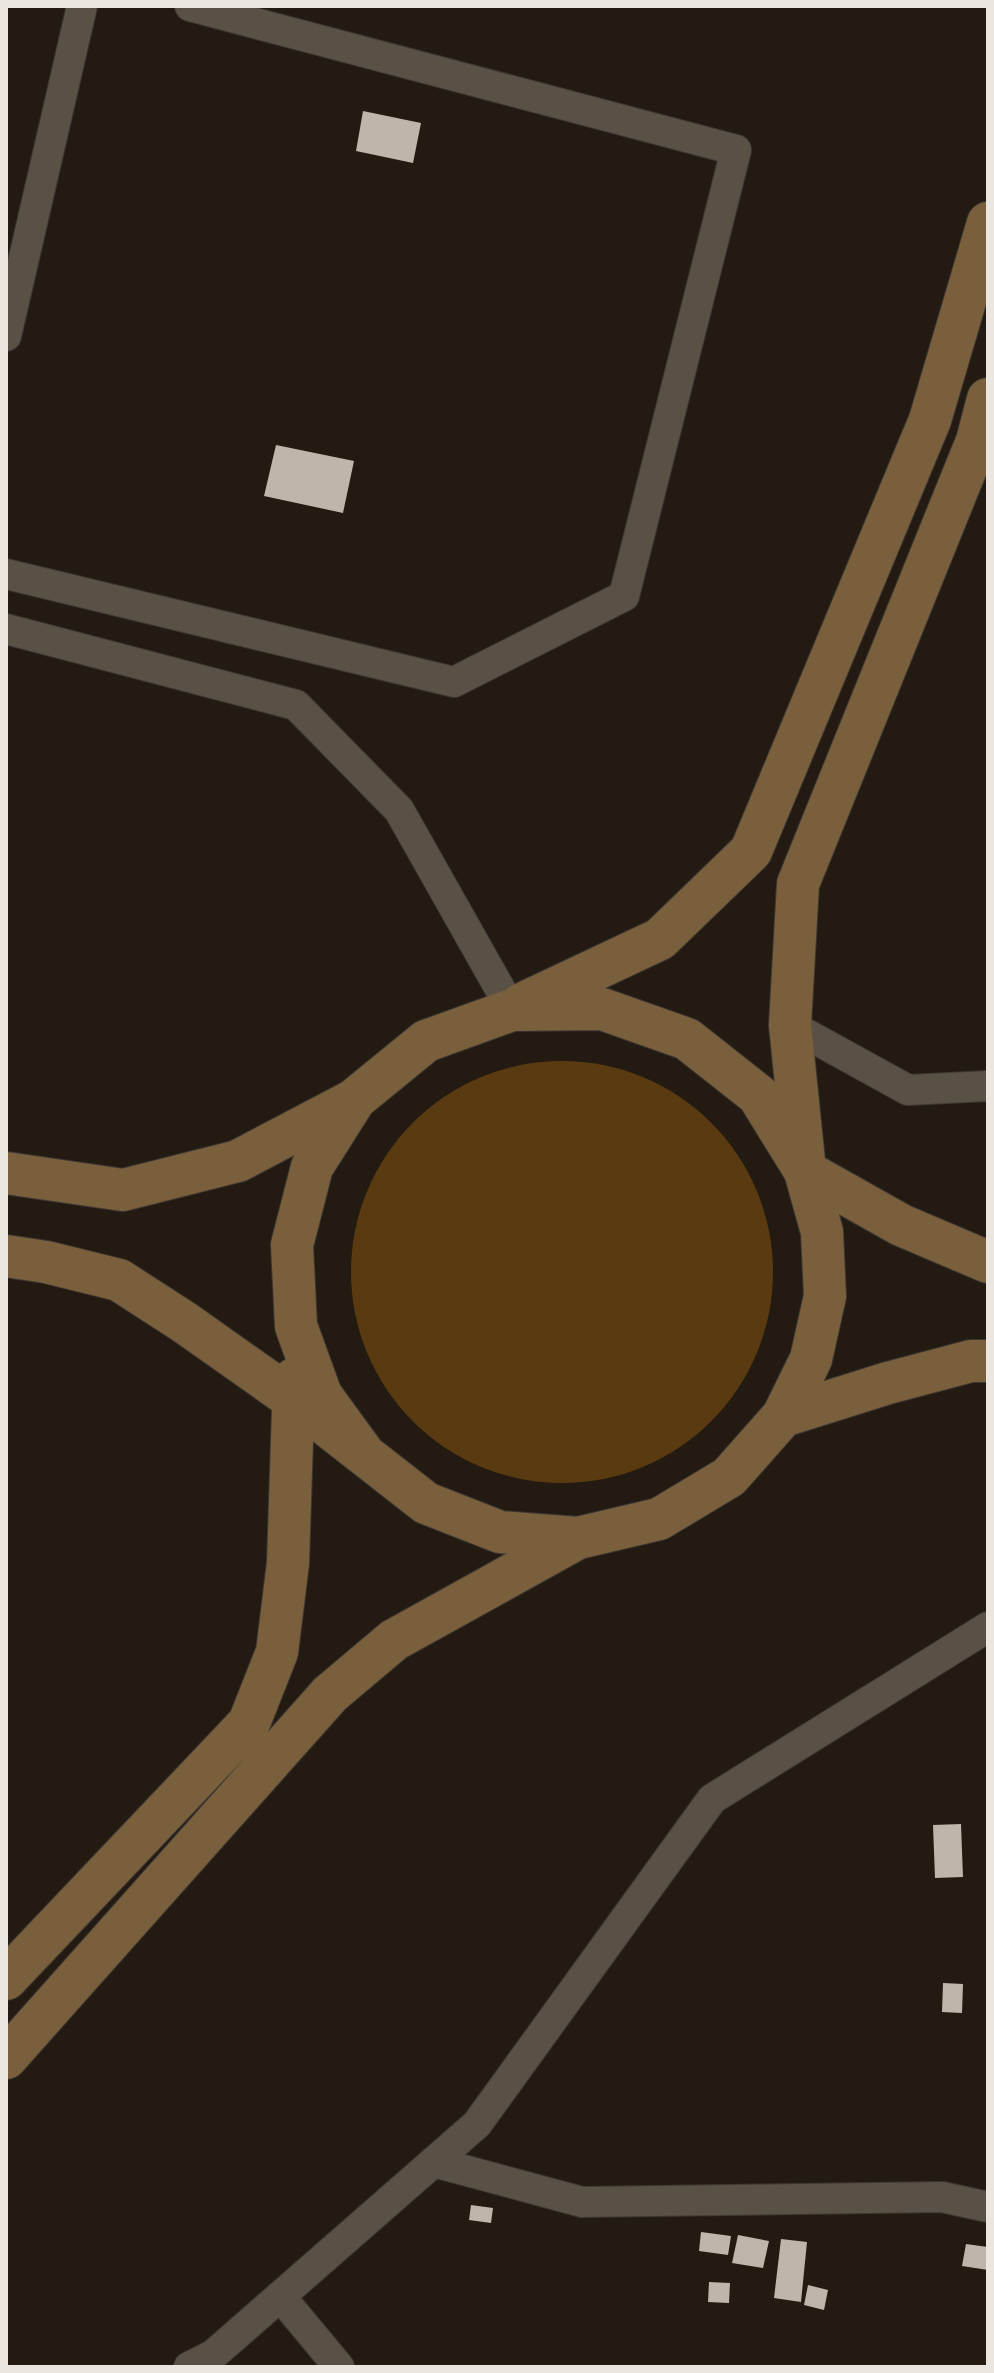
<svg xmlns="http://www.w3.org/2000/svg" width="994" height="2373" font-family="'IBM Plex Sans',sans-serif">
	<rect width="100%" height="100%" fill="#231b12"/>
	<path fill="#5a3b11" d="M351 1272a211 211 0 1 1 422 0a211 211 0 1 1-422 0Z"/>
	<path fill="#c0b5aa" d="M363,111L421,123L413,163L356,151Z
		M276,445L354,461L343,513L264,496Z
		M961,1824L963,1877L935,1878L933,1825Z
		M943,1983L963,1984L962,2013L942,2012Z
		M471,2205L493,2208L491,2223L469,2220Z
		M701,2232L731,2236L728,2255L699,2251Z
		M738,2235L769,2241L763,2268L732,2263Z
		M781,2239L807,2242L801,2302L774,2298Z
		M966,2244L988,2247V2270L962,2266Z
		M709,2282L730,2283L729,2303L708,2302Z
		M808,2285L828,2290L824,2310L804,2305Z"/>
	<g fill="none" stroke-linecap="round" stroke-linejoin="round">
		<g stroke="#3d3733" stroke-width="32">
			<path id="minor" d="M6,336L82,6
				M6,574L454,682L624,596L736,150L190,6
				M6,629L296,705L399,810L512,1010
				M790,1025L908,1090L988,1086
				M434,2162L582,2202L942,2197L988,2207
				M280,2296L339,2367
				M189,2367L213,2355L477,2124L712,1799L988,1627"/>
		</g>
		<g stroke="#3d3733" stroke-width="44">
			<path id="secondary" d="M988,399L977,441L798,884L790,1025L805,1171L901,1225L988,1262
				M522,1004L660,939L751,851L930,420L988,223
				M6,1173L123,1190L238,1161L354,1100
				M6,1256L46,1262L119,1280L184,1322L293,1399L426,1503L500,1532L578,1538L659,1519L729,1477L783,1416L811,1359L825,1296L822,1232L805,1171L758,1095L687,1039L602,1009L512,1010L426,1041L355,1099L312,1167L292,1245L296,1326L321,1395L364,1454
				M783,1416L888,1383L971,1361H988
				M6,1979L249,1723L277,1652L288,1563L294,1379
				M6,2058L330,1694L394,1640L578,1538"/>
		</g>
		<use href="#minor" stroke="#595046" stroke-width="30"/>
		<use href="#secondary" stroke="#795f3c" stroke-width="42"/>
	</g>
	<rect width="994" height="2373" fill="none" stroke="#ece6e0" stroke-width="16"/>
</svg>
